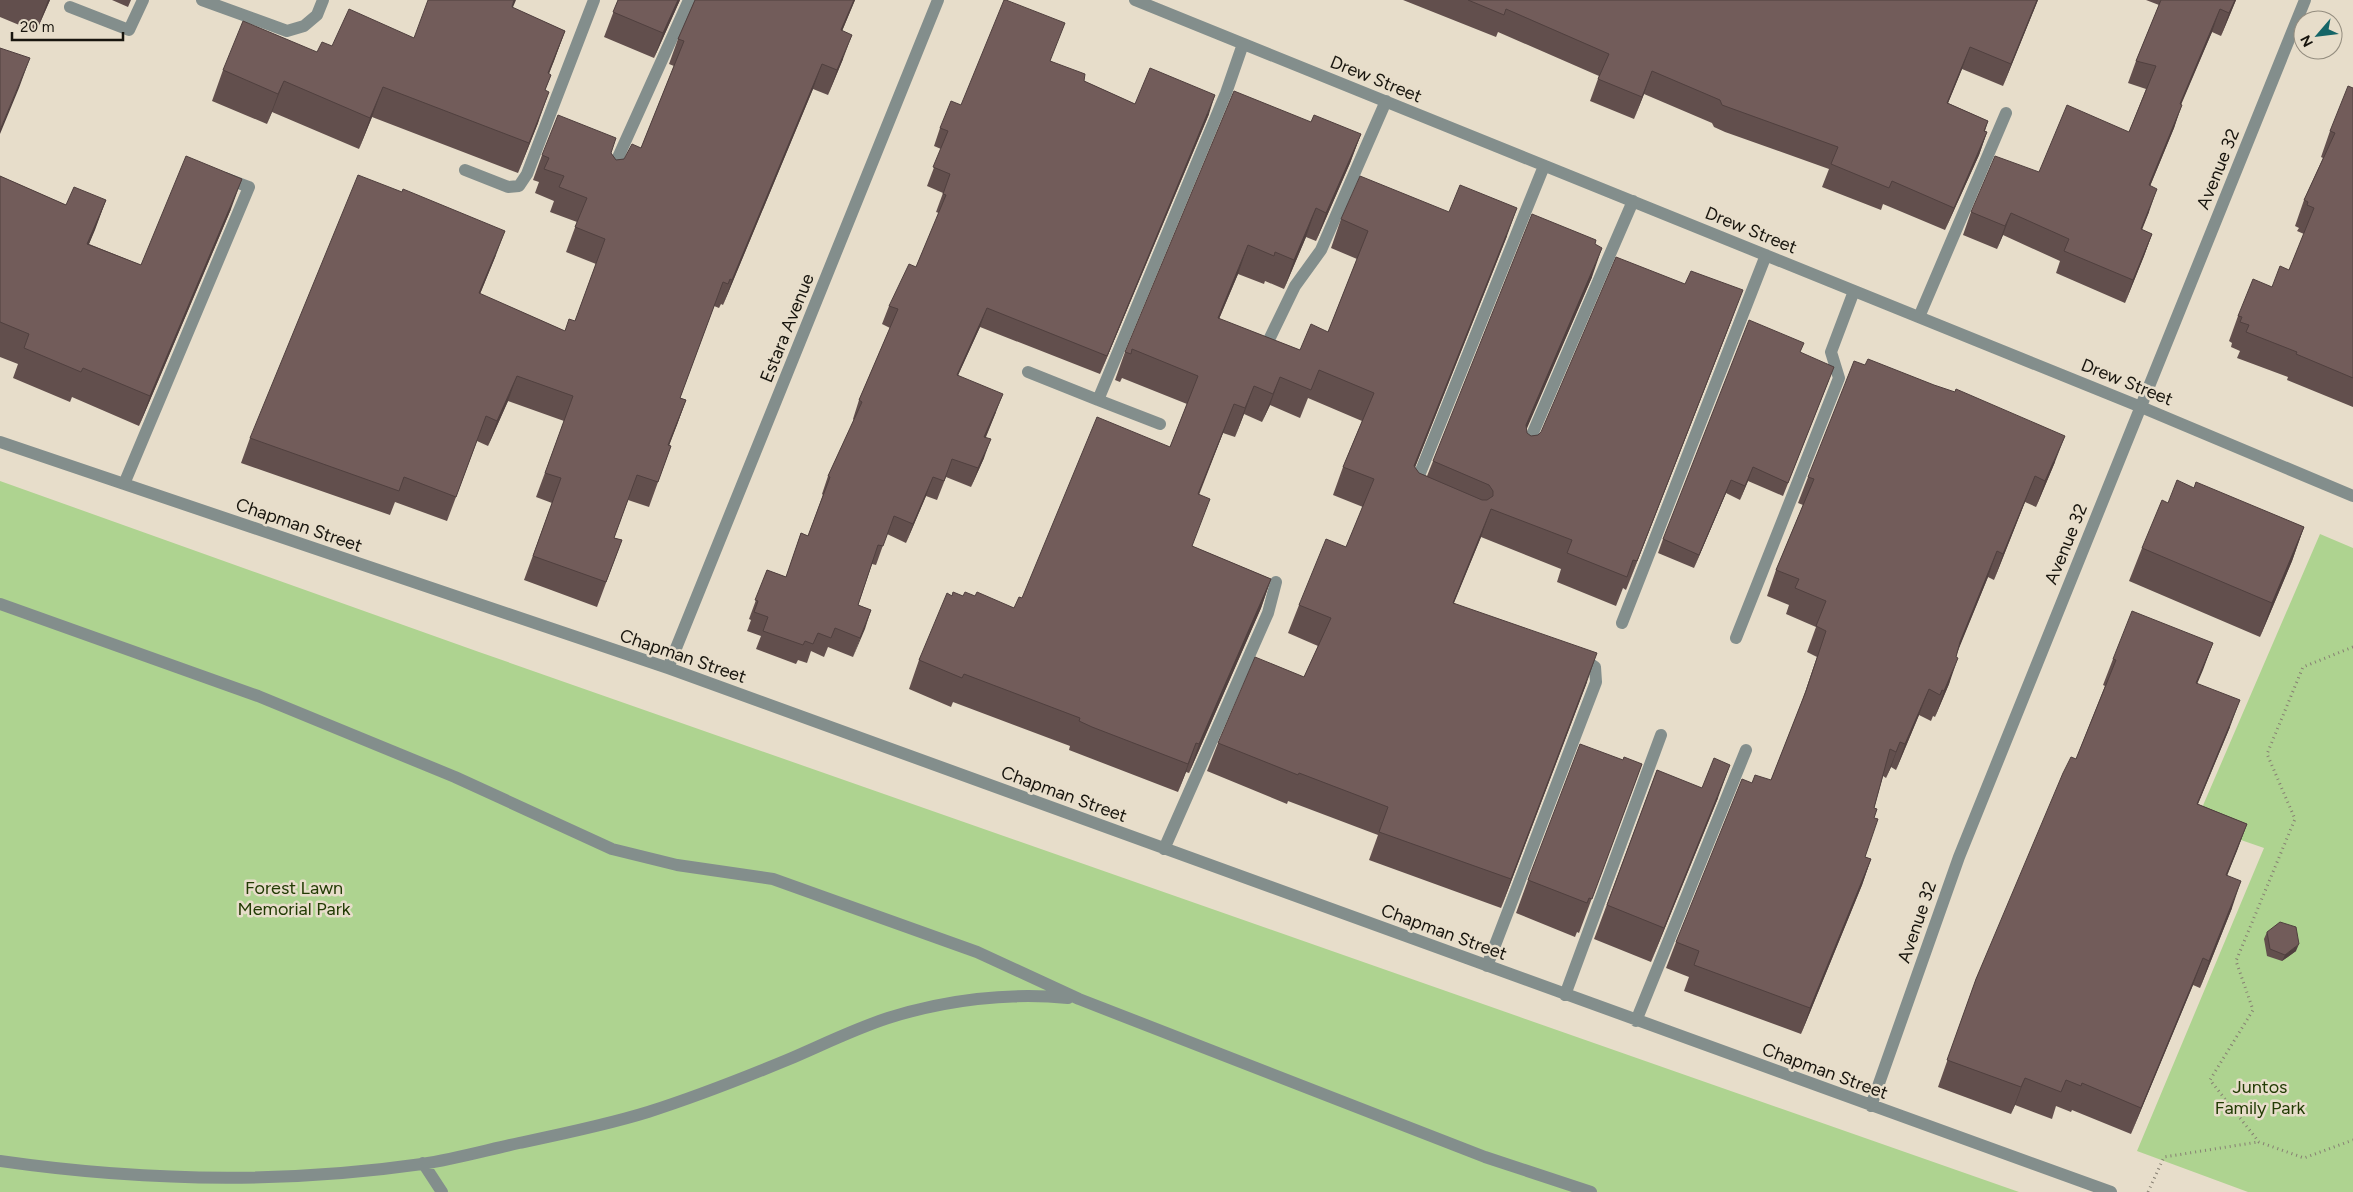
<svg xmlns="http://www.w3.org/2000/svg" width="2353" height="1192" font-family="Figtree,sans-serif">
	<rect width="100%" height="100%" fill="#e7ddca"/>
	<path fill="#aed390" d="M0,481L479,652L2019,1192H0Z
		M2320,534L2353,548V1192H2248L2137,1151L2264,848L2195,824Z"/>
	<g fill="none" stroke-linecap="round" stroke-linejoin="round">
		<path stroke="#867f72" stroke-width="3" stroke-dasharray="1 4" stroke-linecap="butt" d="M2353,647L2303,667L2267,754L2295,819L2236,961L2253,1010L2210,1080L2259,1142L2304,1158L2353,1140
			M2148,1192L2164,1157L2258,1142"/>
		<path stroke="#838e8c" stroke-width="12" d="M202,0L287,31L304,26L317,15L323,0
			M1135,0L2141,407L2353,496
			M70,7L129,30L143,0
			M465,170L508,187L519,186L527,174L594,0
			M611,173L689,0
			M1919,317L2006,113
			M1266,346L1295,286L1321,250L1386,101
			M1028,372L1098,400
			M1160,424L1098,400L1226,93L1243,44
			M0,442L668,668L2111,1192
			M1525,451L1633,201
			M124,484L249,187L225,178
			M1414,488L1544,166
			M0,604L258,696L455,777L612,849L677,865L773,879L977,952L1079,999L1485,1157L1591,1192
			M1622,623L1766,255
			M1736,638L1839,378L1831,352L1854,291
			M668,668L938,0
			M1164,849L1268,613L1276,582
			M1487,966L1596,682L1595,667L1580,657
			M1565,995L1661,735
			M1636,1021L1746,750
			M1871,1106L1959,857L2305,0
			M0,1161C139,1181 283,1184 422,1164C455,1159 487,1150 519,1143C562,1134 606,1125 648,1112C695,1097 741,1079 787,1060C820,1046 854,1029 888,1018C945,1000 1009,992 1068,998
			M423,1163L442,1192"/>
	</g>
	<path fill="#624f4d" d="M0,0H50L36,32L0,17Z
		M112,0H131L128,7Z
		M618,0H680L654,58L604,37Z
		M695,0H855L842,31L843,59L828,95L813,89L723,305L721,304L719,308L714,306L680,398L686,400L669,446H671L649,507L628,500L614,538L622,540L597,607L524,580L552,503L536,497L564,421L508,401L488,446L477,441L447,521L395,502L390,515L241,463L250,438L496,255L480,294L565,331L575,321L596,264L566,252L577,222L550,212L554,201L535,193L539,182L533,180L542,155L611,153L616,160L624,159L641,148L674,66L669,64L678,39Z
		M1403,0H2038L2003,86L1962,69L1948,103L1988,121L1985,131L1987,132L1979,155L1945,230L1883,204L1881,210L1822,187L1829,169L1725,132L1714,127L1712,123L1644,94L1634,119L1590,101L1599,76L1498,32L1496,37Z
		M2146,0H2236L2221,36L2212,32L2181,105L2174,128L2150,186L2149,212L2142,230L2152,234L2144,256L2125,303L2056,273L2060,261L2003,235L1997,249L1963,235L1971,212L2039,172L2129,132L2146,89L2128,83L2136,61L2159,5Z
		M513,8L565,31L549,74L551,75L545,90L538,123L518,173L372,117L359,149L272,112L267,124L212,101L223,70L317,52L332,46L414,38Z
		M1051,61L1084,81L1135,104L1209,114L1100,374L980,327L958,375L996,412L986,437L984,458L971,487L946,477L937,500L926,496L906,543L887,534L876,565L872,564L858,605L871,610L853,657L828,647L824,657L811,651L807,663L798,660L796,664L756,649L761,636L747,631L751,620L749,619L767,570L786,577L801,533L808,536L823,495L822,494L828,476L854,420L853,419L859,400L890,328L882,324L889,306L916,267L939,213L936,212L943,193L927,186L941,149L934,146L940,128L961,105Z
		M2353,88V407L2287,380L2288,377L2237,358L2240,351L2231,347L2232,343L2229,341L2238,316L2272,287L2289,270L2304,234L2297,231L2299,228L2295,226L2304,200L2323,158L2321,157L2330,131Z
		M1311,122L1361,134L1350,163L1316,241L1306,237L1284,289L1265,281L1264,284L1238,274L1219,319L1300,350L1328,332L1357,259L1331,248L1341,219L1507,236L1415,467L1419,473L1427,476L1433,461L1595,244L1592,277L1526,429L1527,433L1531,436L1538,435L1732,319L1626,590L1623,588L1616,606L1557,582L1561,569L1481,537L1454,603L1587,682L1501,908L1369,860L1378,835L1288,801L1287,804L1207,771L1218,743L1304,677L1318,646L1288,633L1299,605L1346,547L1363,507L1333,495L1343,467L1362,421L1308,398L1300,418L1270,405L1262,422L1244,414L1235,437L1223,433L1199,495L1192,546L1271,579L1261,608L1189,773L1186,772L1178,792L1082,755L1069,750L1070,746L953,702L951,707L909,689L919,660L952,596H975L1014,608L1022,598L1170,447L1187,404L1122,378L1120,382L1115,380L1125,352Z
		M0,176L66,205L106,200L89,244L141,265L231,209L139,426L72,397L70,402L13,378L18,364L0,357Z
		M1800,353L1829,380L1783,496L1748,481L1740,500L1726,493L1694,568L1658,553L1663,539Z
		M2055,462L2036,507L2025,502L1994,580L1988,577L1957,652L1949,684L1935,717L1933,716L1931,721L1919,715L1896,770L1891,767L1886,778L1883,776L1874,808V818L1865,857L1871,859L1862,885L1801,1034L1684,991L1689,977L1666,968L1676,942L1752,783L1771,780L1801,704L1817,657L1807,652L1816,627L1786,614L1789,605L1767,596L1776,570L1803,505L1798,503L1808,477Z
		M2194,488L2304,527L2292,561L2260,637L2129,581L2142,548L2168,503Z
		M2213,643L2197,683L2230,727L2198,804L2247,824L2227,876L2232,908L2200,988L2193,985L2131,1134L2072,1110L2071,1112L2056,1106L2052,1119L2015,1105L2011,1114L1938,1087L1976,979L2076,759L2105,686L2103,685L2113,659Z
		M1623,760L1642,764L1579,933L1577,932L1575,937L1516,913L1528,880Z
		M1657,770L1718,798L1651,962L1594,939Z
		M2267,932L2296,951L2282,961L2267,956L2264,939Z"/>
	<path fill="#50403f" d="M48,0H50L36,32Z
		M514,0H516L500,38Z
		M678,0H680L654,58L663,33Z
		M854,0H855L832,55L841,30Z
		M2037,0H2038L2003,86L2011,64Z
		M2235,0H2236L2221,36L2229,13Z
		M2220,9L2212,32L2171,127L2180,104Z
		M565,31L554,61L536,104L548,73Z
		M852,35L843,59L828,95L837,70Z
		M1970,47L1962,69L1939,125L1947,103Z
		M30,58L19,88L0,134V130Z
		M822,64L813,89L723,305L732,280Z
		M1652,71L1644,94L1634,119L1642,97Z
		M284,81L272,112L267,124L278,94Z
		M383,87L372,117L359,149L370,118Z
		M549,92L538,123L518,173L529,143Z
		M1215,95L1209,114L1100,374L1107,356Z
		M2182,105L2174,128L2141,208L2149,185Z
		M1987,132L1979,155L1945,230L1954,208Z
		M1361,134L1350,163L1316,241L1326,213Z
		M242,179L231,209L139,426L150,396Z
		M2157,189L2149,212L2132,252L2141,229Z
		M106,200L95,230L76,274L87,244Z
		M1316,208L1306,237L1284,289L1294,260Z
		M1517,208L1507,236L1404,495L1414,466Z
		M2011,213L2003,235L1997,249L2005,226Z
		M505,231L496,255L470,318L479,293Z
		M2152,234L2144,256L2125,303L2133,280Z
		M1248,245L1238,274L1207,347L1218,318Z
		M1602,248L1592,277L1516,454L1526,425Z
		M1743,290L1732,319L1626,590L1637,561Z
		M987,308L980,327L950,393L957,375Z
		M517,376L508,401L488,446L497,421Z
		M1280,377L1270,405L1262,422L1273,394Z
		M1254,386L1244,414L1235,437L1245,408Z
		M1003,394L996,412L978,455L984,437Z
		M686,400L677,425L659,470L668,445Z
		M1234,404L1223,433L1187,523L1198,494Z
		M2065,436L2055,462L2036,507L2045,481Z
		M991,439L984,458L971,487L978,468Z
		M1753,467L1748,481L1740,500L1745,486Z
		M2035,476L2025,502L1994,580L2003,554Z
		M933,477L926,496L906,543L913,524Z
		M1731,480L1726,493L1694,568L1699,555Z
		M1491,509L1481,537L1442,631L1453,603Z
		M2304,527L2292,561L2260,637L2272,603Z
		M1997,551L1988,577L1951,668L1960,642Z
		M1271,579L1261,608L1189,773L1199,744Z
		M871,610L865,629L853,657L860,638Z
		M2213,643L2203,670L2186,710L2196,683Z
		M1597,653L1587,682L1501,908L1511,879Z
		M1958,658L1949,684L1935,717L1944,691Z
		M1929,689L1919,715L1896,770L1905,744Z
		M2240,700L2230,727L2187,830L2197,804Z
		M1900,742L1891,767L1886,778L1896,752Z
		M1196,743L1186,772L1178,792L1188,764Z
		M1730,765L1718,798L1651,962L1664,928Z
		M2247,824L2237,851L2216,902L2226,875Z
		M1871,859L1862,885L1801,1034L1810,1008Z
		M2241,881L2232,908L2200,988L2209,961Z
		M2299,944L2296,951L2282,961L2285,955Z
		M2203,958L2193,985L2131,1134L2141,1108Z
		M2025,1078L2015,1105L2011,1114L2021,1087Z"/>
	<path fill="#725c5a" stroke="#50403f" d="M428,0H514L512,7L565,31L548,73L551,75L545,90L549,92L529,143L383,87L370,118L284,81L278,94L223,70L243,21L317,52L322,42L332,46L349,9L414,38Z
		M618,0H678L663,33L613,12Z
		M695,0H854L841,30L852,35L837,70L822,64L732,280L730,279L728,284L723,282L680,398L686,400L668,445L671,446L658,482L637,475L614,538L622,540L606,582L533,556L561,478L545,473L573,396L517,376L497,421L486,416L456,497L404,477L399,491L250,438L358,175L402,192L403,189L505,231L479,293L565,331L569,319L575,321L605,239L575,227L587,198L559,187L564,176L544,169L549,158L542,155L558,115L616,138L611,153L616,160L624,159L632,144L641,148L684,41L678,39Z
		M1004,0H1006L1065,23L1050,61L1085,74L1084,81L1135,104L1150,68L1215,95L1107,356L987,308L957,375L1003,394L984,437L991,439L978,468L952,459L944,481L933,477L913,524L894,516L883,546L878,545L858,605L871,610L860,638L835,628L831,638L818,633L813,644L805,641L803,645L763,631L768,617L754,612L758,601L755,600L767,570L786,577L801,533L808,536L830,477L828,476L862,402L859,400L898,309L889,306L909,264L916,267L946,195L943,194L950,174L933,167L948,131L940,128L951,101L961,105Z
		M1468,0H2037L2011,64L1970,47L1947,103L1988,121L1984,131L1987,132L1954,208L1892,181L1889,188L1831,164L1838,147L1733,109L1722,105L1720,100L1652,71L1642,97L1598,79L1609,54L1506,9L1504,15Z
		M2161,0H2235L2229,13L2220,9L2180,104L2182,105L2149,185L2157,189L2141,229L2152,234L2133,280L2064,251L2069,239L2011,213L2005,226L1971,212L1995,156L2039,172L2067,105L2129,132L2156,66L2136,61Z
		M0,48L30,58L0,130Z
		M2348,86L2353,88V378L2296,354L2297,352L2246,332L2249,325L2240,322L2242,317L2238,316L2253,279L2272,287L2280,266L2289,270L2314,208L2307,205L2308,202L2304,200L2335,133L2330,131Z
		M1234,91L1311,122L1314,115L1361,134L1326,213L1316,208L1294,260L1275,252L1274,256L1248,245L1218,318L1300,350L1311,324L1328,332L1368,231L1341,219L1360,176L1449,212L1460,185L1517,208L1414,466L1419,473L1482,500H1487L1493,496V491L1489,485L1433,461L1532,214L1596,240L1595,244L1602,248L1526,425L1527,433L1531,436L1538,435L1541,432L1616,257L1685,284L1691,271L1743,290L1637,561L1633,560L1627,577L1567,553L1572,540L1491,509L1453,603L1597,653L1511,879L1379,832L1388,807L1299,773L1298,775L1218,743L1255,657L1304,677L1331,618L1299,605L1326,539L1346,547L1374,479L1343,467L1374,393L1319,370L1311,390L1280,377L1273,394L1254,386L1245,408L1234,404L1198,494L1210,499L1192,546L1271,579L1199,744L1196,743L1188,764L1092,727L1079,721L1080,718L964,674L962,678L919,660L947,593L952,596L953,592L963,596L965,592L975,596L977,592L1014,608L1019,597L1022,598L1097,417L1170,447L1198,376L1132,349L1131,354L1125,352Z
		M186,156L242,179L150,396L83,368L81,372L24,348L29,334L0,322V176L66,205L74,187L106,200L87,244L141,265Z
		M1749,320L1804,343L1800,352L1834,367L1788,483L1753,467L1745,486L1731,480L1699,555L1663,539Z
		M1868,359L1934,385L1955,392L1956,389L2065,436L2045,481L2035,476L2003,554L1997,551L1960,642L1956,657L1958,658L1944,691L1942,690L1940,695L1929,689L1905,744L1900,742L1896,752L1890,749L1874,808L1877,809L1874,818L1878,819L1865,857L1871,859L1810,1008L1694,965L1699,951L1676,942L1742,779L1752,783L1755,775L1771,780L1806,691L1826,631L1816,626L1826,601L1795,588L1799,579L1776,570L1814,479L1808,477L1854,361L1865,365Z
		M2177,480L2194,488L2196,482L2304,527L2272,603L2142,548L2162,500L2168,503Z
		M2132,611L2213,643L2196,683L2240,700L2197,804L2247,824L2226,875L2241,881L2209,961L2203,958L2141,1108L2082,1083L2081,1086L2066,1080L2061,1092L2025,1078L2021,1087L1947,1060L1976,979L2063,773L2071,757L2076,759L2116,660L2113,659Z
		M1580,744L1623,760L1624,757L1642,764L1592,899L1589,898L1587,903L1528,880Z
		M1714,758L1730,765L1664,928L1607,905L1657,770L1702,788Z
		M2280,922L2296,927L2299,944L2285,955L2270,949L2267,932Z"/>
	<g text-anchor="middle" dominant-baseline="central" stroke-width="5" stroke-linejoin="round" paint-order="stroke">
		<g font-size="18" fill="#18150e" stroke="#e7ddca">
			<text transform="translate(1376 79) rotate(22)">Drew Street</text>
			<text transform="translate(2218 169) rotate(-68)">Avenue 32</text>
			<text transform="translate(1751 230) rotate(22)">Drew Street</text>
			<text transform="translate(787 328) rotate(-68)">Estara Avenue</text>
			<text transform="translate(2127 382) rotate(22)">Drew Street</text>
			<text transform="translate(299 525) rotate(19)">Chapman Street</text>
			<text transform="translate(2066 544) rotate(-68)">Avenue 32</text>
			<text transform="translate(683 656) rotate(19)">Chapman Street</text>
			<text transform="translate(1064 794) rotate(20)">Chapman Street</text>
			<text transform="translate(1917 922) rotate(-71)">Avenue 32</text>
			<text transform="translate(1444 932) rotate(20)">Chapman Street</text>
			<text transform="translate(1825 1071) rotate(20)">Chapman Street</text>
		</g>
		<g font-size="18" fill="#223b04" stroke="#e7ddca">
			<text x="294" y="888">Forest Lawn<tspan x="294" dy="21">Memorial Park</tspan></text>
			<text x="2260" y="1087">Juntos<tspan x="2260" dy="21">Family Park</tspan></text>
		</g>
	</g>
	<g transform="translate(2318 35) rotate(242)"><circle r="24" fill="#e7ddca" stroke="#948d7f"/>
	<path d="M0-4L9 19L0 12L-9 19Z" fill="#156567"/>
	<text y="-8" font-size="14" font-weight="bold" text-anchor="middle" fill="#18150e">N</text>
	</g>
	<path d="M12 32v8h111v-8" fill="none" stroke="#18150e" stroke-width="2.5"/>
	<text x="20" y="32" font-size="15" fill="#18150e" stroke="#e7ddca" stroke-width="4" paint-order="stroke">20 m</text>
</svg>
